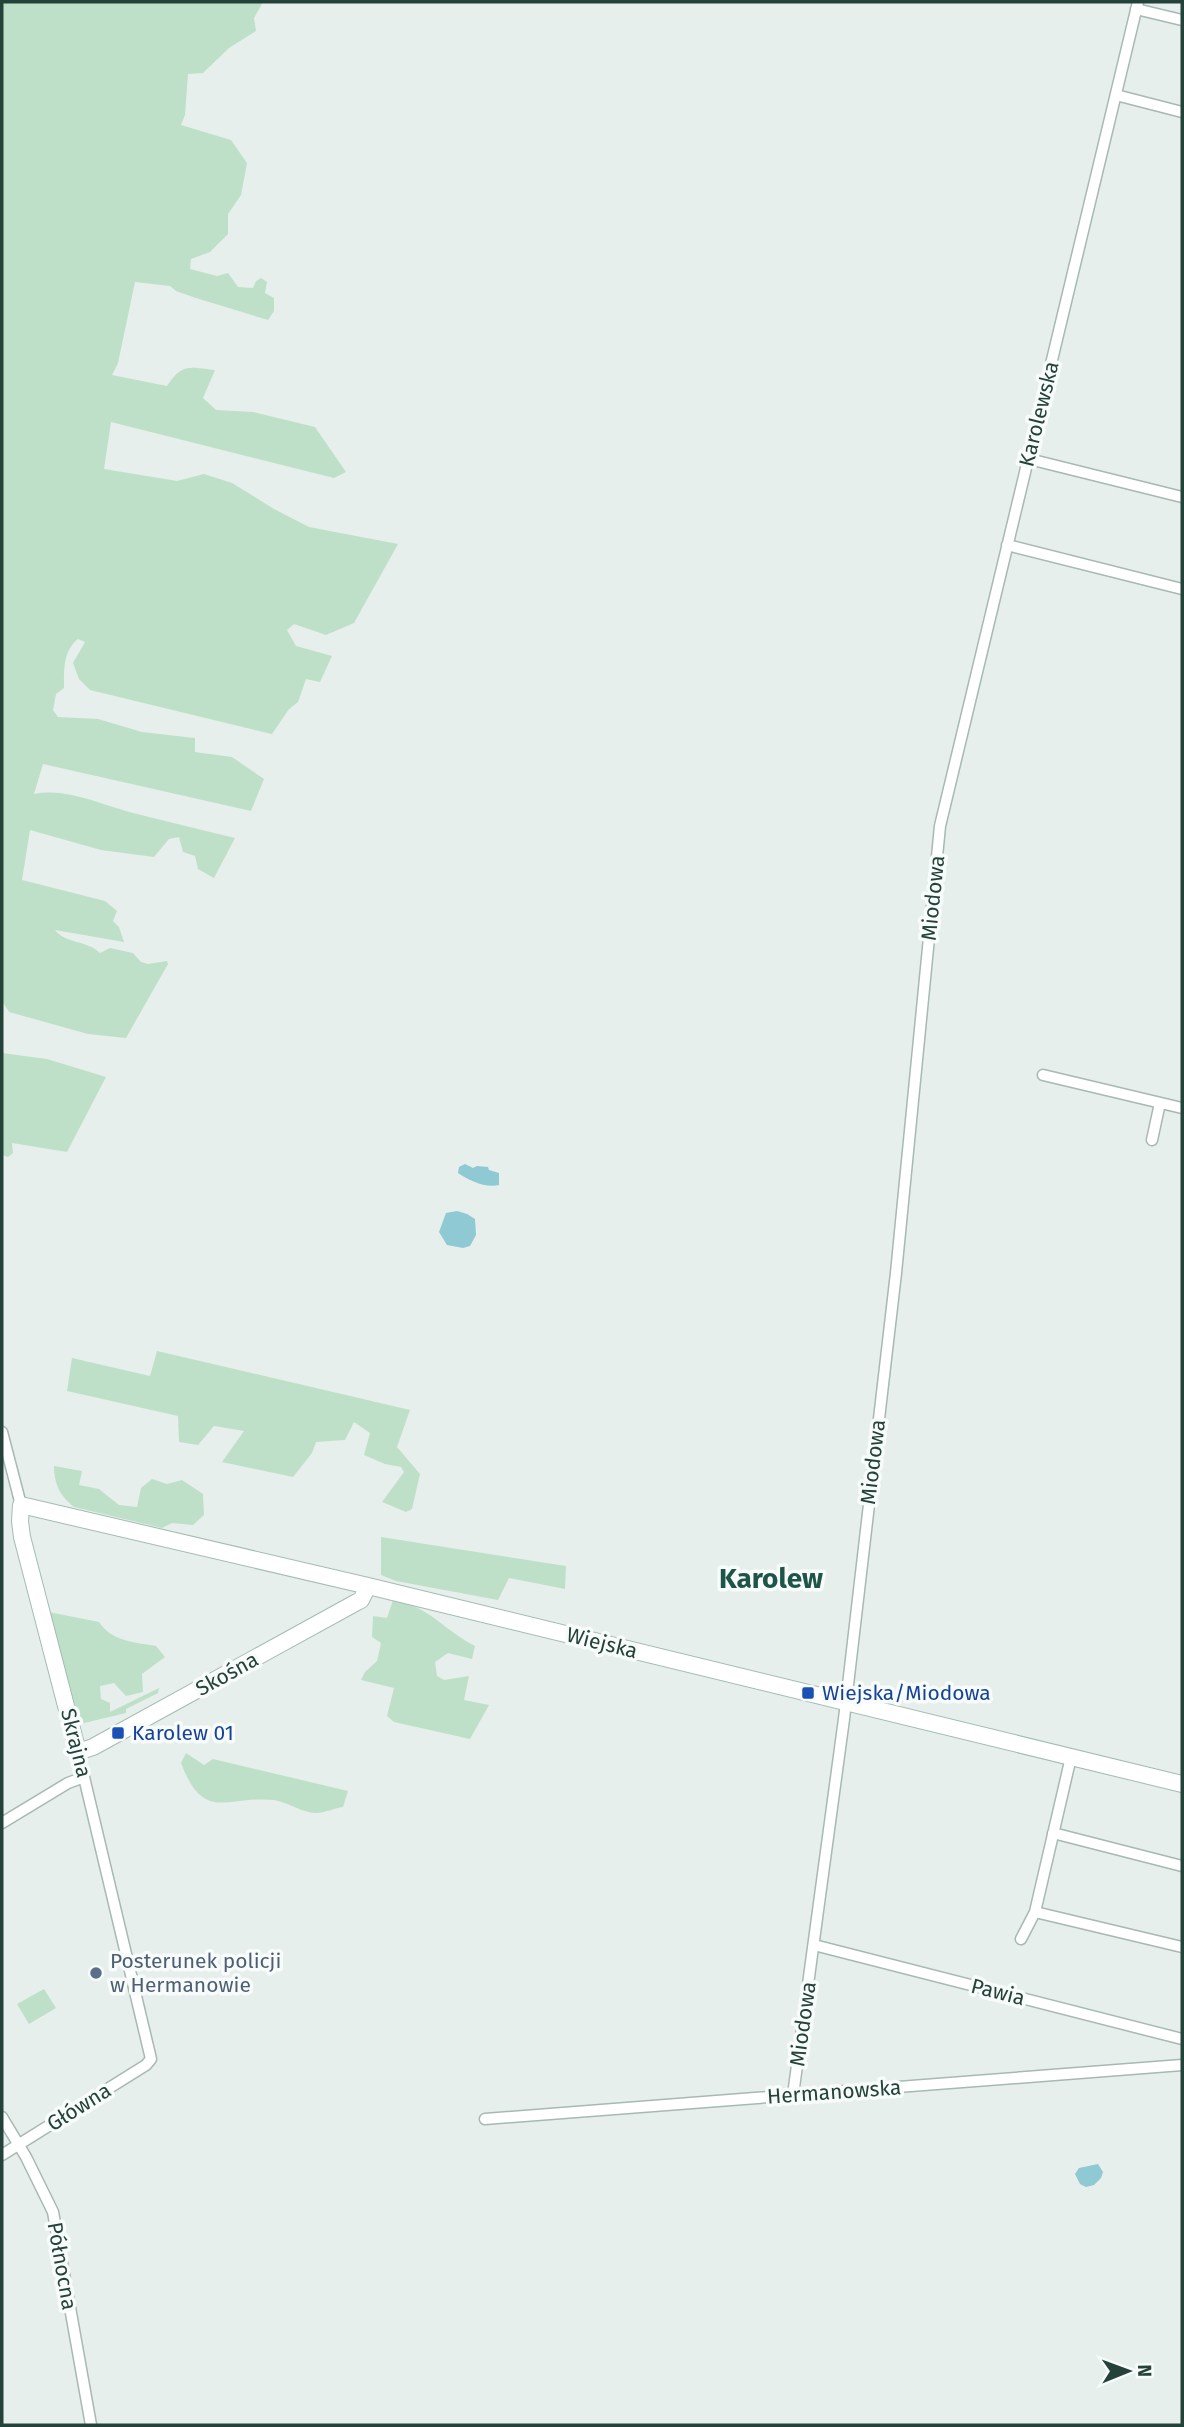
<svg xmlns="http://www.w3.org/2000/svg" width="1184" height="2427" font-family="'Fira Sans',sans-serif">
	<rect width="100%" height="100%" fill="#e6efeb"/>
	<path fill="#bfe0c8" d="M2,2H263L254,18L256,31L229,48L203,73L188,74L185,115L181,125L231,140L247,163L241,195L228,214V234L210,252L191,259L190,269L217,276L228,273L238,287L253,288L256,281L261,278L267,282L265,293L274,298V311L268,320L196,298L176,291L170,286L135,282L118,363L112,375L167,386C182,363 189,367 215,370L203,398L216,410L253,412L315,427L346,472L334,478L111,422L104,469L177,481L204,474L232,483L274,509L309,527L398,544L354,623L326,635L294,624L287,630L296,646L332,656L320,682L306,679L298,702L289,709L272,734L90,690L79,679L73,663L85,642L78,639C63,651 64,670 64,688L56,694L53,710L58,717L98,719L142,732L195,738V752L232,757L264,779L251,811L43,764L34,794C66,788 97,803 129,812C164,821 199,829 235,838L214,878L198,869L195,856L183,852L179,837L169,839L154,857L101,850L30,830L22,880L105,901L117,911L113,921L119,927L124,942L55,930C66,944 87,940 100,953L110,948L133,953L141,962L148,964L167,961L168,964L126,1038L88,1034L9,1012L2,1001Z
		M2,1053L47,1059L106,1077L67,1152L12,1143L13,1153L8,1157L2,1155Z
		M157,1351L410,1410L397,1447L420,1474L412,1509L406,1512L382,1502L404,1472L401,1467L385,1464L364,1455L370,1433L354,1422L345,1440L316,1442L312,1453L293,1477L222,1462L244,1431L214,1426L198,1445L179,1442L178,1416L67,1391L72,1358L150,1376Z
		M54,1466L82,1471L79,1485L99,1489L119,1505L137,1507L141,1488L152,1479L167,1484L182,1480L203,1494L204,1515L193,1525L172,1523L162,1528L74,1507C60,1496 54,1484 54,1466Z
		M381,1537L566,1566L565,1589L509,1578L498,1600L396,1581L381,1575Z
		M393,1600C429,1606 445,1631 475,1646L472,1659L448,1653L435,1662L437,1676L444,1680L469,1676L464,1700L489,1705L470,1739L394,1722L387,1716L394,1688L361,1680L365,1672L377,1661L381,1643L372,1637L373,1616L387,1618Z
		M49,1612L99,1622C112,1642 135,1642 156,1646L165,1657L142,1674L143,1692L126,1696L114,1683L100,1686L101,1699L110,1703V1712L159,1688L158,1693L126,1709V1713L80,1724Z
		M186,1753L204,1765L213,1759L348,1791L343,1807C335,1808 325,1813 316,1813C302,1813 288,1802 274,1800C227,1795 204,1824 181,1763Z
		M44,1989L56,2008L29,2024L17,2004Z"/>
	<path fill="#8ec9d4" d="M465,1164L473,1168L477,1166L488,1167L489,1170L499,1173V1185C485,1188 470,1181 458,1173L459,1167Z
		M457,1211L467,1214L475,1219L476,1235L470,1246L463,1248L447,1245L439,1232L446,1213Z
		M1098,2164L1103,2172L1101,2178L1094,2185L1086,2187L1080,2184L1075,2174L1079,2168Z"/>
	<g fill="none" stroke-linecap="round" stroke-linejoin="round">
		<g stroke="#a8b8b2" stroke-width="13">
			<path id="street" d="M1136,9L1182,20
				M1116,95L1182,112
				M1029,459L1182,497
				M1007,545L1182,589
				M1043,1075L1182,1108
				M1152,1140L1160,1103
				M2,1432L21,1505
				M2,1823L68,1783L84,1777
				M1053,1833L1182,1866
				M1035,1912L1182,1947
				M1021,1939L1035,1912L1071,1757
				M814,1945L1182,2039
				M793,2095L844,1719L896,1273L940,826L1138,2
				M2,2117L26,2157L53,2212L91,2425
				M485,2119L1182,2065
				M2,2155L146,2065L151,2059L78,1752"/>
		</g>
		<g stroke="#a4bbb3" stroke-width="18">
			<path id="secondary" d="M368,1586L361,1600L357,1602L93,1747L78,1752L22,1537L20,1521L21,1505L368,1586L1182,1784"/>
		</g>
		<use href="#street" stroke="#fff" stroke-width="10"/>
		<use href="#secondary" stroke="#fff" stroke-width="16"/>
	</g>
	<g fill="#1a4fb4" stroke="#f7fbf9" stroke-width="2.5">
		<rect x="801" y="1686" width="14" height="14" rx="3.5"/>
		<rect x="111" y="1726" width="14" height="14" rx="3.5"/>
	</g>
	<circle fill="#5c6f8a" stroke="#f7fbf9" stroke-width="2.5" cx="96" cy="1973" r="7"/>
	<g text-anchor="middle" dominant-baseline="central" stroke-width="7" stroke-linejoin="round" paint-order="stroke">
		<g font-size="21" fill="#24423a" stroke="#f7fbf9">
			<text transform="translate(1039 414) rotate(-76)">Karolewska</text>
			<text transform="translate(933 898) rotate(-84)">Miodowa</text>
			<text transform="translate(873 1462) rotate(-83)">Miodowa</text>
			<text transform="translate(602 1643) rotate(14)">Wiejska</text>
			<text transform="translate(227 1674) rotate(-29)">Skośna</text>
			<text transform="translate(76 1743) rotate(76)">Skrajna</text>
			<text transform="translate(998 1992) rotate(14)">Pawia</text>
			<text transform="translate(803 2024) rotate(-82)">Miodowa</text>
			<text transform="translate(834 2092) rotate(-4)">Hermanowska</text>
			<text transform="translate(79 2107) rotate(-32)">Główna</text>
			<text transform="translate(62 2266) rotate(80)">Północna</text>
		</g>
		<g font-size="21" fill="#164399" stroke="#f7fbf9" text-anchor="start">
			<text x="822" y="1693">Wiejska/Miodowa</text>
			<text x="132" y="1733">Karolew 01</text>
		</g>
		<g font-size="21" fill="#4e5e75" stroke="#f7fbf9" text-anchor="start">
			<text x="110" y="1961">Posterunek policji<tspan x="110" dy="24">w Hermanowie</tspan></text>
		</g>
		<g font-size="28" font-weight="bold" fill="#1f5548" stroke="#f7fbf9">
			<text x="771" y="1578">Karolew</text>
		</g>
	</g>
	<rect width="1184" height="2427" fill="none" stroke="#24423a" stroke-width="7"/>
	<g transform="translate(1128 2371) rotate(89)" stroke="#f7fbf9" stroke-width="5" paint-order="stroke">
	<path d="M0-5L12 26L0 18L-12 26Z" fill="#24423a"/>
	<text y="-10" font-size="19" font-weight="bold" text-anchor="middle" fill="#24423a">N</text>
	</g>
</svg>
